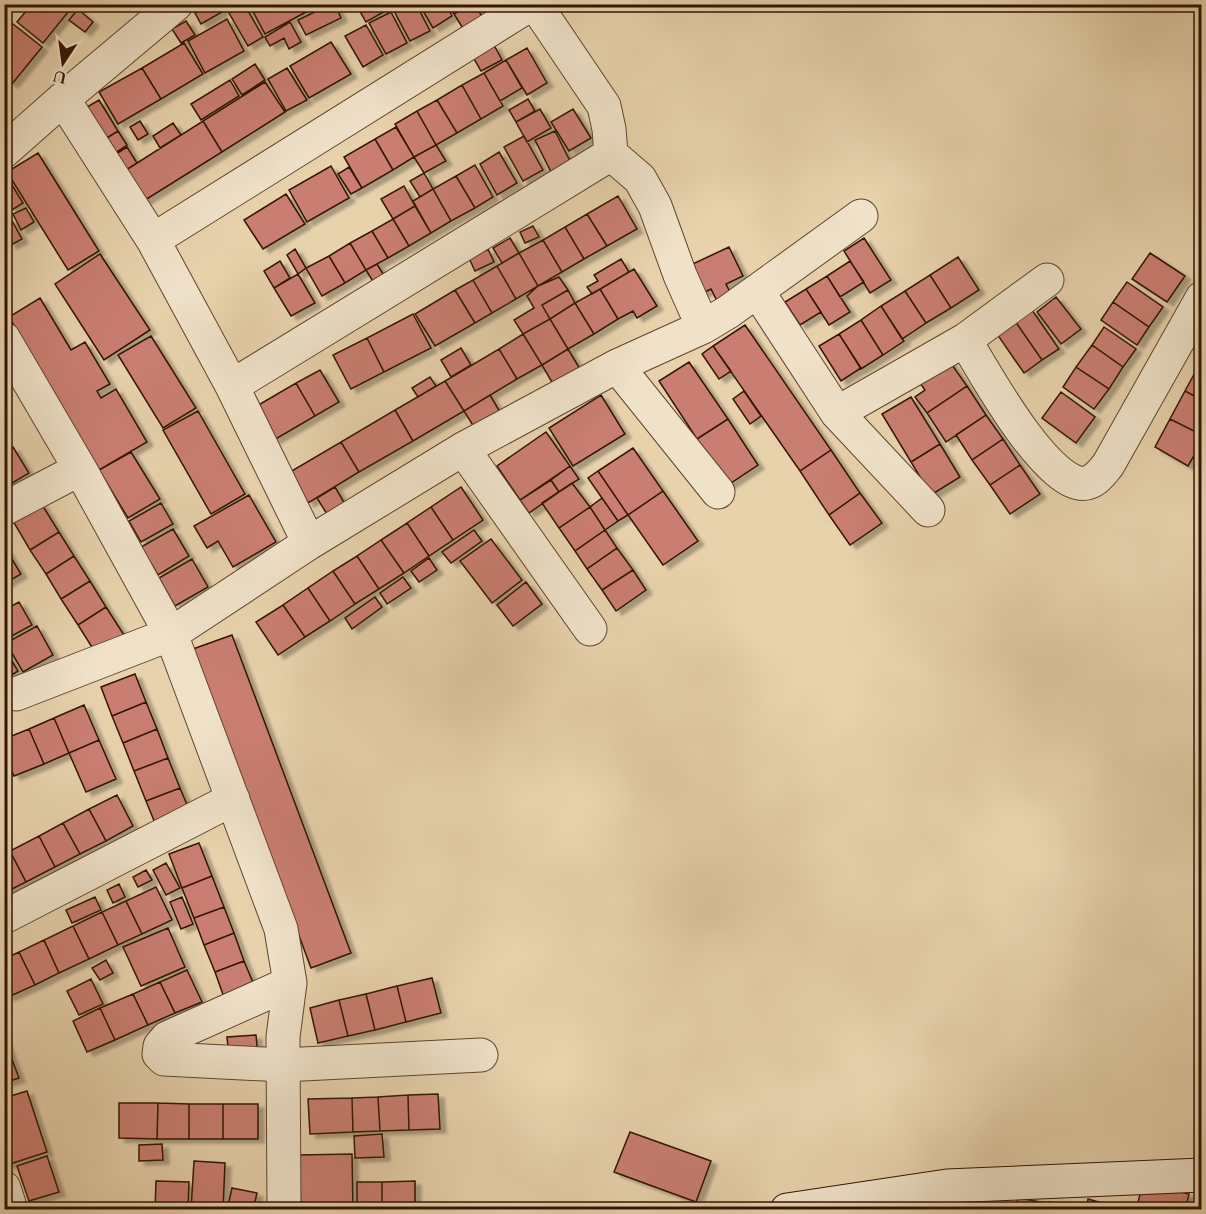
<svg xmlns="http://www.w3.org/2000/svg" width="1206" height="1214" font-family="Cardo,serif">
	<defs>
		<filter id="shadow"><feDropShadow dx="6" dy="4" stdDeviation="1.5" flood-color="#0004"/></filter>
	</defs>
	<rect width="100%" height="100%" fill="#e7d2ac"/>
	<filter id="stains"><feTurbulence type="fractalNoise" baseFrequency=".00333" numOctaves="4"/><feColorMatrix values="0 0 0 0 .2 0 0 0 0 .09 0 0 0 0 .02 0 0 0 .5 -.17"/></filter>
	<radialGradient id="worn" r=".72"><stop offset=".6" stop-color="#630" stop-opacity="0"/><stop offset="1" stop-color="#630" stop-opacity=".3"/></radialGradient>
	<path fill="#ca7e71" stroke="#311404" stroke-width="1.5" filter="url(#shadow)" d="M32,4H70L73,6L43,43L17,22Z
		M210,4H218L222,12L201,24L195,13Z
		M244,4L263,37L248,46L229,13Z
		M249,4H321L265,34Z
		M331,4H335L341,18L306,35L298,20Z
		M364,4H383L387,10L366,22L358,8Z
		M401,4H416L430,31L410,41L393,9Z
		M419,4H446L452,16L433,28Z
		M448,4H470L454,14Z
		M470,4H475L486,24L467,35L454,14Z
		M78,9L93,22L85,32L69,20Z
		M391,12L407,43L386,54L369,23Z
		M227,19L244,51L205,73L188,41Z
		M186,21L195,35L181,43L172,29Z
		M290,22L301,42L289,49L284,38L270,46L265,37Z
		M13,24L42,47L12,84L4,78V33Z
		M366,25L383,55L363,67L345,36Z
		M331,42L351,74L309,98L290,66Z
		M184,43L203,74L161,99L142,68Z
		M494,45L502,60L481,71L473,57Z
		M527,48L547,83L527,95L506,60Z
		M506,60L522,88L500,101L484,73Z
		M255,64L265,80L242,95L232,79Z
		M142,68L161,99L118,124L99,92Z
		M287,68L307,100L286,111L268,79Z
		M484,73L503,106L481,119L462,85Z
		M230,80L239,96L201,120L191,104Z
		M265,82L285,112L222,152L203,121Z
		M462,85L481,119L457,133L437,100Z
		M528,99L535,111L516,122L509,110Z
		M99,100L118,131L102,141L75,114Z
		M437,100L457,133L436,145L417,111Z
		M540,109L551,128L527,142L516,122Z
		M573,109L591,138L569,151L551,122Z
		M417,111L436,145L414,157L395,124Z
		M140,121L148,134L138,140L130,127Z
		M203,121L222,152L134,207L115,177Z
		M173,123L181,135L160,148L153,136Z
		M396,127L414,157L393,170L375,139Z
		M118,131L127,145L106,159L102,141Z
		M555,131L572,165L552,174L535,140Z
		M524,136L543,170L523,181L504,147Z
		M375,139L393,170L362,188L344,157Z
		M436,145L446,161L424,173L414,157Z
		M127,147L137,163L115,177L105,161Z
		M499,152L517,183L497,195L480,164Z
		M38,153L99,251L68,270L7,172Z
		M475,165L493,197L475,208L456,176Z
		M331,166L349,198L307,222L289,190Z
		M349,167L362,188L351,194L338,174Z
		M4,172L23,203L12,210L4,197Z
		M424,173L433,189L420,197L410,181Z
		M456,176L475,208L451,221L433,189Z
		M404,186L415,206L393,219L381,199Z
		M433,189L451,221L431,233L413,201Z
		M286,194L305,224L263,249L244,220Z
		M618,196L637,229L607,246L587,214Z
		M415,206L431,233L409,246L393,219Z
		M26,208L34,222L21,230L13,214Z
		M587,214L607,246L584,259L565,227Z
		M11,219L22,239L11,245L4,233V223Z
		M393,219L409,246L388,258L372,231Z
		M533,226L539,237L525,243L520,232Z
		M565,227L584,259L562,272L543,240Z
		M372,231L388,258L366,270L350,243Z
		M510,238L519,253L502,263L493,248Z
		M864,238L891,280L870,293L844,251Z
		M543,240L562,272L538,286L519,253Z
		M350,243L366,270L345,283L329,256Z
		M729,247L743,276L726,284L733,298L719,305L711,289L697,296L684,268Z
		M295,249L306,268L298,274L287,255Z
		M488,249L494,262L475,271L469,258Z
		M519,253L538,286L516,299L497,266Z
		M1150,253L1185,276L1167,302L1132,279Z
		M100,254L150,330L104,360L55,284Z
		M329,256L345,283L322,296L306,268Z
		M958,257L979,290L951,308L930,275Z
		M621,259L629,272L592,294L587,287L598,281L594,275Z
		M280,261L290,278L274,288L264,271Z
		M850,261L864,282L840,297L827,276Z
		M377,264L388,282L377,288L366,270Z
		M497,266L516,299L492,313L473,280Z
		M634,269L657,306L637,318L633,311L618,319L600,289Z
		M298,274L315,303L291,316L274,288Z
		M930,275L951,308L926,323L905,291Z
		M827,276L850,312L829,325L806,289Z
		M559,277L568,290L542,305L550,319L523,334L514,320L534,308L527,296L538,286Z
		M473,280L492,313L475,323L455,290Z
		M1127,282L1163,307L1149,327L1113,302Z
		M600,289L618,319L594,334L575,303Z
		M806,289L821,312L800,325L785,302Z
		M455,290L475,323L435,346L415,314Z
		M568,290L575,303L550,319L542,305Z
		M905,291L926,323L902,339L881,306Z
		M1056,297L1081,329L1061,344L1037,312Z
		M40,298L71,350L85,342L110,384L97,391L101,398L116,389L147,442L99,470L9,317Z
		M1113,302L1149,327L1137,345L1101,320Z
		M575,303L594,334L568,349L550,319Z
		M881,306L904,341L883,355L861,320Z
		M1032,310L1059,349L1042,360L1015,321Z
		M413,314L431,348L384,372L367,338Z
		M550,319L568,349L542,365L523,334Z
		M861,320L883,355L861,369L839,334Z
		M1015,321L1042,360L1024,373L997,334Z
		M745,325L831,450L800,471L713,346Z
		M1104,327L1136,349L1123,367L1092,345Z
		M523,334L542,365L517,379L499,349Z
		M839,334L861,368L841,381L819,346Z
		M151,336L196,408L163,428L118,355Z
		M367,338L384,372L351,389L333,355Z
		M1092,345L1123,367L1109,389L1076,367Z
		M713,346L731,371L719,379L702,354Z
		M461,348L471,365L451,377L441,360Z
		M499,349L517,379L464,411L445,381Z
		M568,349L580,369L553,384L542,365Z
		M945,355L967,386L927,413L915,397L925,390L915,376Z
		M689,362L728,419L697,439L659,381Z
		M1076,367L1109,389L1094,409L1063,387Z
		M1198,367L1202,368V400L1185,391Z
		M320,370L339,402L315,416L296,383Z
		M430,377L436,386L418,397L412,388Z
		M445,381L464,411L413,441L395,410Z
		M296,383L315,416L274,440L255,407Z
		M967,386L986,415L946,442L927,413Z
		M744,391L761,416L750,424L733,399Z
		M1185,391L1202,400V435L1170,419Z
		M1061,392L1095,417L1076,443L1042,418Z
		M490,395L500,412L474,427L464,411Z
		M601,395L625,434L573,466L549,428Z
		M911,397L940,444L911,462L882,414Z
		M395,410L413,441L359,472L341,442Z
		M198,411L245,494L211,514L163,430Z
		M986,415L1003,439L972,460L956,435Z
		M728,419L758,465L728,485L697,439Z
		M1170,419L1202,435V442L1188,466L1155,447Z
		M546,432L570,466L520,500L497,466Z
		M1003,439L1020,465L990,485L972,460Z
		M341,442L359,472L308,503L290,472Z
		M940,444L960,477L931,495L911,462Z
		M13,447L29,473L4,488V452Z
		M633,448L663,491L628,515L598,471Z
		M831,450L860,493L829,515L800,471Z
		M131,452L160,499L128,518L99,470Z
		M1020,465L1040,494L1010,514L990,485Z
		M570,466L579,479L559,492L551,480Z
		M598,471L628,515L618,521L588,478Z
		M551,480L559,492L529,513L520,500Z
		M572,483L590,507L559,528L542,503Z
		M335,487L345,504L327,514L317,498Z
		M461,487L483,520L453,540L431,507Z
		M663,491L698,541L663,565L628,515Z
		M860,493L882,523L850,545L829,515Z
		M249,495L276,542L233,567L218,541L207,548L194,526Z
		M602,498L618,521L605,530L590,507Z
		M41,503L59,532L30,550L13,521Z
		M161,503L173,524L141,542L129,521Z
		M431,507L453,540L429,556L407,523Z
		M590,507L605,530L575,551L559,528Z
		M407,523L429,556L404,573L381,540Z
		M173,529L189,556L158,575L141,547Z
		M474,530L482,541L451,563L442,552Z
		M605,530L617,548L587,569L575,551Z
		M59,532L74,556L46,574L30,550Z
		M491,539L522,580L492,603L460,561Z
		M381,540L404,573L379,589L357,556Z
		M4,546L21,574L4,584Z
		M617,548L633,570L602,590L587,569Z
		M74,556L90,581L61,599L46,574Z
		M357,556L379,589L355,604L333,571Z
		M429,558L437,570L419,582L411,571Z
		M192,559L208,587L175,606L159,578Z
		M633,570L646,590L616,611L602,590Z
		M333,571L355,604L330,621L308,588Z
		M403,577L411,588L387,604L380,593Z
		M90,581L106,607L78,625L61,599Z
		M526,582L542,604L513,626L497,605Z
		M308,588L330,621L305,637L283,605Z
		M375,597L382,607L352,629L345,618Z
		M19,602L32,625L6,639L4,636V610Z
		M283,605L305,637L278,655L256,622Z
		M106,607L124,635L95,652L78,625Z
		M37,626L53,655L23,672L6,643Z
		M232,635L351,953L311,968L193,649Z
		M4,648L18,671L7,678L4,675Z
		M135,674L146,702L112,716L101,687Z
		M146,702L157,729L123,743L112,716Z
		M84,705L99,740L69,753L54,718Z
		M54,718L69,753L44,764L29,729Z
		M29,729L44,764L14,776L4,754V739Z
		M157,729L168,758L134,771L123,743Z
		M99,740L116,779L86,792L69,753Z
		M168,758L180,788L146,801L134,771Z
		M180,788L191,814L157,828L146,801Z
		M117,795L133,826L106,841L89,809Z
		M89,809L106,841L80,854L63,823Z
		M63,823L80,854L55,867L39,836Z
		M39,836L55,867L26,882L10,851Z
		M199,843L212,876L182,888L169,854Z
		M10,851L26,882L4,893V853Z
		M166,863L180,888L166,895L153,870Z
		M146,870L152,880L138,887L133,877Z
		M212,876L224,907L194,918L182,888Z
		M119,884L125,897L113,903L107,890Z
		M156,887L172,920L142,934L126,901Z
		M95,897L101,910L72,923L66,910Z
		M182,897L193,924L181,929L170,902Z
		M126,901L142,934L118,945L102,912Z
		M224,907L234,933L204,945L194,918Z
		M102,912L118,945L89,959L73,926Z
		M73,926L89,959L59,973L44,940Z
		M168,928L185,967L141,986L123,947Z
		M234,933L244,961L215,972L204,945Z
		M44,940L59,973L35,985L19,952Z
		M19,952L35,985L8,997L4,990V959Z
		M106,960L113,973L100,980L92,968Z
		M244,961L257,992L226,1003L215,972Z
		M187,970L202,1002L175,1013L160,982Z
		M432,978L441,1013L406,1022L397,986Z
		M91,979L103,1004L79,1015L67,991Z
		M160,982L175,1013L148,1025L133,994Z
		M397,986L406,1022L375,1030L366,994Z
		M133,994L148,1025L115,1040L100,1008Z
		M366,994L375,1030L348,1036L339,1000Z
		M339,1000L348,1036L318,1043L310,1008Z
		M100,1008L115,1040L87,1052L73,1021Z
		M256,1035L258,1056L229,1058L227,1037Z
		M4,1038L19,1078L4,1083Z
		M27,1091L47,1152L7,1165L4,1157V1098Z
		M438,1094L440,1129L409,1130L408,1095Z
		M408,1095L409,1130L380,1131L378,1097Z
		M378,1097L380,1131L353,1132L352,1098Z
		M352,1098L353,1132L310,1134L308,1099Z
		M119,1103H158L157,1139L119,1138Z
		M158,1103L189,1104V1139H157Z
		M189,1104H223V1139H189Z
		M223,1104H258V1139H223Z
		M630,1132L711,1161L696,1202L614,1172Z
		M382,1134L384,1157L355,1158L354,1136Z
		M162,1144L163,1160L139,1161V1145Z
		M352,1154L353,1210H301L299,1155Z
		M47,1156L59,1192L29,1201L17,1166Z
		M194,1161L225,1163L223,1210H191Z
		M156,1181L189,1182L188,1210H155Z
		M415,1181V1210H382V1182Z
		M357,1182H382V1210H357Z
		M1143,1183L1189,1194L1185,1210H1136Z
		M232,1188L257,1193L253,1210H227Z
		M1018,1198L1047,1203L1045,1210H1015Z
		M1088,1199L1127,1210H1086Z
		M1050,1202L1078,1208L1077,1210H1049Z"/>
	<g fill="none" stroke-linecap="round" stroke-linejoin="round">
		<g stroke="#5e442e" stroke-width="35">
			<path id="street" d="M535,4L604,106L609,129L611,154L640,179L655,206L680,275L703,327
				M63,99L153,240L232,386L309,543
				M4,151L63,99L176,4
				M153,240L531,4
				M758,292L837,413L928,510
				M4,339L80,469L171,634L281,929L290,983L283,1037L284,1210
				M965,340C983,370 1049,491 1087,483C1097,480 1102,472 1108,465L1202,298
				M617,366L718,492
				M232,386L611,154
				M837,413L965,340L1047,280
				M463,449L590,629
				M4,509L80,469
				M16,694L171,634L309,543L463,449L617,366L703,327L728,312L861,216
				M4,917L233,799
				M290,983L167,1038L160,1046L159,1054L164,1059L283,1065L481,1055
				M4,1188L11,1210"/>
		</g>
		<g stroke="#311404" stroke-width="35">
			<path id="secondary" d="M787,1210L947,1186L1202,1175"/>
		</g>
		<use href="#street" stroke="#efe2c9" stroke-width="33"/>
		<use href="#secondary" stroke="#efe2c9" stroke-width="33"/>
	</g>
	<rect width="1206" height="1214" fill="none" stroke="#e7d2ac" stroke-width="24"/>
	<rect x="6" y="6" width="1194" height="1202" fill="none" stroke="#311404" stroke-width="3"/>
	<rect x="12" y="12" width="1182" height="1190" fill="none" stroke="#311404" stroke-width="1.5"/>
	<g transform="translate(63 63) rotate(193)" stroke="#efe2c9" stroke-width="4.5" paint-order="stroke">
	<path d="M0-4.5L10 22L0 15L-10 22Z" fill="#311404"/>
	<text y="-9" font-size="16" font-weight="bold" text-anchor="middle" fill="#311404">U</text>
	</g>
	<rect width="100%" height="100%" filter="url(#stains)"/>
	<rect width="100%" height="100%" fill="url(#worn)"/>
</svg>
